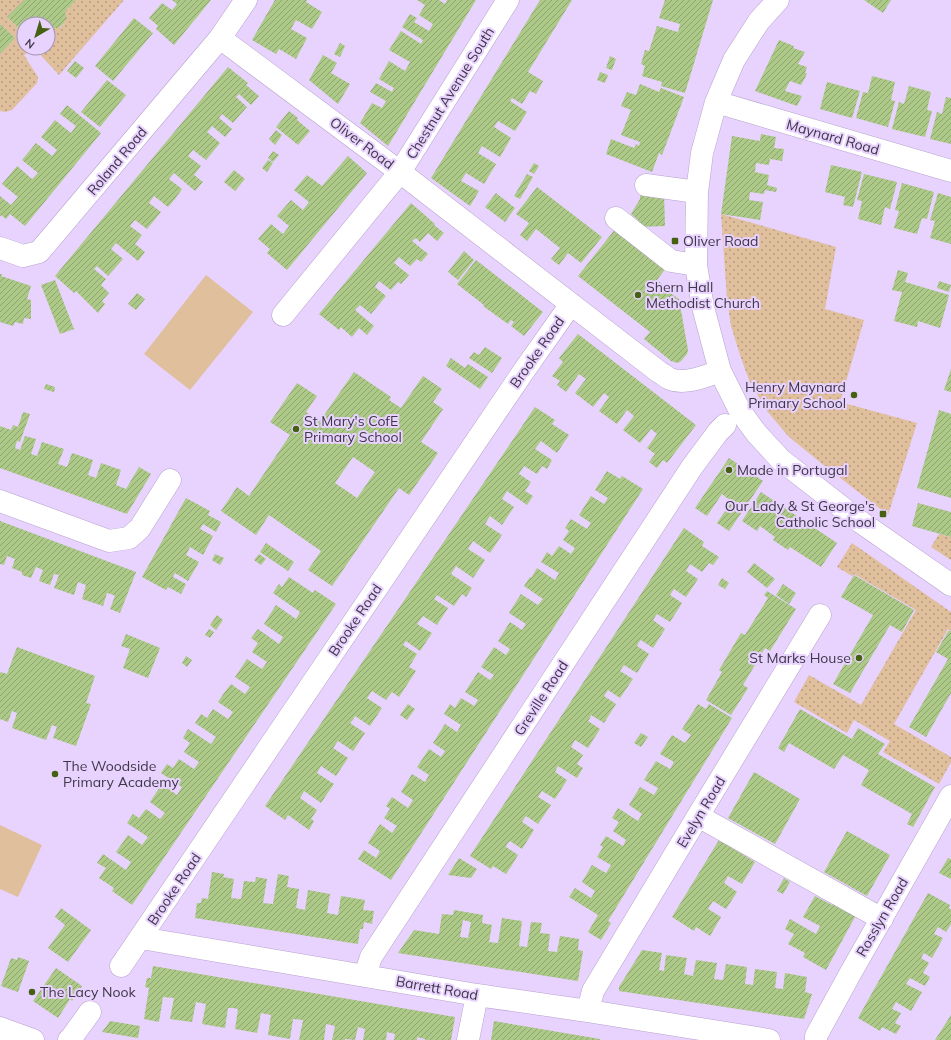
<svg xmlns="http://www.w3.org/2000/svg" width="951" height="1040" font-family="Mulish,sans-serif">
	<defs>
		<pattern id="grass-dots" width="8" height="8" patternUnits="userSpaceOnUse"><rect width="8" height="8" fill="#e0bf9c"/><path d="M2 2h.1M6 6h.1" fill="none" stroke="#b79c81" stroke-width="1.8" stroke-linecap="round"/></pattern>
		<pattern id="building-hatch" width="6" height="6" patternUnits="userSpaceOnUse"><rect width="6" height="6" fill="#acc988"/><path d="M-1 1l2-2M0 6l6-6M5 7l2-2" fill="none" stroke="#8da471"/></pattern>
	</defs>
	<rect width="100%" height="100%" fill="#e8d2fe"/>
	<path fill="url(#grass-dots)" d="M0,0H24L7,17L24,33V48H48V29L50,27C52,27 55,28 57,28C65,27 67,18 65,11L76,0H124L59,75L35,49L24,55L38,77L37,83L12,110L5,112L0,111V54L15,38L0,24Z
		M721,214L836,247L825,309L864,320L840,402L917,423L888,515L821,463L788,436L767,411L749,380L741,358L731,326L727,298Z
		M939,534L951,537V560L931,547Z
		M852,543L951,612V630L948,629L894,724L951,757V762L939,784L883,752L890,741L854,720L847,733L794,702L809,675L861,705L916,610L854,574L852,576L837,567Z"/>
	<path fill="#e0bf9c" d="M206,275L253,312L190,390L144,354Z
		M0,825L42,845L18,897L0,889Z"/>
	<path fill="url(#building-hatch)" fill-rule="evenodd" d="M24,0H76L65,11L66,15V19L64,23L61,26L58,28H53L50,27L48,29V24H24V33L7,17Z
		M172,0H211L174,45L156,29L158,26L149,18L162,3L172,10L177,4Z
		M275,0H307L306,2L322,12L312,29L296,20L291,29L307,38L296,59L279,49L276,54L252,40Z
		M417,0H439L445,4L447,0H476L388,146L360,123L372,103L382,108L386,101L370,92L376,83L392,92L394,88L379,79L389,61L405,71L410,62L389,50L401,31L421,44L423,40L402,27L410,14L417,18L414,22L429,31L433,24L419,15L425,5Z
		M540,0H572L528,72L543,81L536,94L530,91L522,104L512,98L510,101L527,112L515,131L498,121L494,127L511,138L500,157L482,146L478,153L496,164L484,184L466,173L461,181L479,191L470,206L431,178Z
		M665,0H713L685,93L661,86L662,82L642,76L645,66L641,64L645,50L649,51L657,26L678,32L680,24L659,18Z
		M864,0H891L883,13Z
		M134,18L153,33L113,81L95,66Z
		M0,24L15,38L0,54Z
		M779,40L794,46L793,48L805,52L798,64L807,67L805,73H807L805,78L801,85L790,81L785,91L802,96L797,106L755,91Z
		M340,43L345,46L340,57L334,54Z
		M323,55L337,63L331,73L350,84L338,104L309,80Z
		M610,56L616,59L612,70L606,68Z
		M75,61L84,68L76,78L67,71Z
		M228,67L248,83L246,85L259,96L251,105L239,94L236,97L247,107L233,123L222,114L219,118L232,129L225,137L212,126L210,129L207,132L220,143L206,160L193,150L188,156L201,166L194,175L203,182L195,191L174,173L169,179L182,189L175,199L168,207L154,196L149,203L161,212L147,229L135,220L130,226L142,235L135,244L145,252L138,261L116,243L111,249L123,259L116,267L108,276L97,266L94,269L106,279L101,285L109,293L102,301L105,304L98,313L76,291L74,293L55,276Z
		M600,72L608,75L605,83L597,80Z
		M872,76L895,82L891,100L895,101L888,127L856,118L863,92L868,93Z
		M107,80L126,95L100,127L81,112Z
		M827,82L860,91L852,118L820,109Z
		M640,84L659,92L661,88L684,97L662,155L659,153L652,172L606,154L611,139L634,148L636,144L639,146L640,142L621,135L631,110L621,106L627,92L636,95Z
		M909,86L931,92L927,110L932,111L925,137L892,129L899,102L904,104Z
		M946,97L951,98V144L930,139L937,112L942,114Z
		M67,105L101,133L25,226L10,214L6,219L1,215L0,217V196L11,205L18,197L2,184L17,166L32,179L38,173L22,160L36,143L52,156L57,150L41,137L55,120L71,133L76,126L60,114Z
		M289,111L298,118L297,120L310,131L298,145L276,127Z
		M276,130L282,135L275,145L269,139Z
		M761,134L776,137L774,148L784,149L782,161L770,159L769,165L756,163L755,172L769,175L767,185L777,188L776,192L765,190L764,194L750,192L749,200L763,202L760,220L721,214L732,136L760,141Z
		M273,151L279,155L273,162L268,158Z
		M348,156L367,173L287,270L267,253L270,249L258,239L271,224L283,234L289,226L277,216L291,200L303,210L309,202L294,190L307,175L322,186Z
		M268,160L273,163L267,172L262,168Z
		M534,163L539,166L534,174L529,171Z
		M831,165L862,172L853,207L843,205L845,197L825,192Z
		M234,170L245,179L235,191L224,182Z
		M527,174L533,177L520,199L514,196Z
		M864,174L897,182L890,209L885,207L881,225L858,219L862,201L857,200Z
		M902,183L934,192L927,219L922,218L917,234L894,228L899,211L895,210Z
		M537,187L602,237L581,263L568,253L559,265L551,259L560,248L536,229L527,241L520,235L529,223L516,214Z
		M496,193L515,208L505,222L485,207Z
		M938,193L951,197V244L930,238L935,221L930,220Z
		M664,194L665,226L638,227V220L631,214L640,199V195Z
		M411,203L435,224L434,225L444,233L437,241L428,233L420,242L416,238L412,241L428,254L421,262L417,259L410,266L399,257L394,263L409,275L401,284L398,282L391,290L379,281L375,287L386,296L371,314L360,305L355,310L374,326L367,335L359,328L352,337L341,327L339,330L319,314Z
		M616,228L666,268L657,280L671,291L670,293L679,299L688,350L687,354L681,361L678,363L671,361L644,339L650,332L578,276Z
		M464,251L474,260L458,280L448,272Z
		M476,260L543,312L524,336L511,326L514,322L511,320L508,324L483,306L484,305L457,284Z
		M898,270L908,273L905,282L949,295L940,328L918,321L917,327L894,321L902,292L892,290Z
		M0,274H2L1,276L31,286L27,299L31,300V319L24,318L23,324L15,322L13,326L0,322Z
		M55,280L74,329L60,334L41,285Z
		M939,281L951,285L949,292L937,288Z
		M137,293L145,299L136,310L128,304Z
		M578,334L696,425L667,463L663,460L657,468L649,462L655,454L647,448L657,434L651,429L640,443L623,430L634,416L627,410L617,424L599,411L609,397L604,393L593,407L575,393L586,379L579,374L566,392L557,385L560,381L552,376L563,362L559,358Z
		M485,347L502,358L492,373L469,358L474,352L479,355Z
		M451,358L465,368L468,364L488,377L480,389L446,366Z
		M951,369V392L944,390Z
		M354,372L391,397L389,400L401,408L423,376L442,389L433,402L443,409L421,442L438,453L409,495L399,488L332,586L308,570L321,551L269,515L256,535L221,511L237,487L249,496L290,435L270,422L297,383L317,396L306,412L320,421ZM353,457L375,472L357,498L335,483Z
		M46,384L55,387L54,392L44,389Z
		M535,407L555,420L552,424L569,435L557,453L541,441L535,449L552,460L547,469L542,466L537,474L524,466L519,474L531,482L525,491L533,496L527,505L507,491L502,499L514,507L502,525L490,516L485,524L502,535L490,553L473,541L468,549L485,560L473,578L456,566L451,574L472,588L466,597L462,594L454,606L437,595L434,599L448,608L437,625L423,616L417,624L432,633L420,651L406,641L403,645L417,654L409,667L416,671L399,697L392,692L386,700L372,691L367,698L382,708L370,726L355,716L353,720L350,723L365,733L353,751L338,741L333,748L348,758L336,776L321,766L317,773L334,784L327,794L321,803L304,791L302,795L300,798L317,810L311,819L314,821L309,830L288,815L285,820L265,806Z
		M939,410L951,414V498L917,488Z
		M23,412L30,414L20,442L17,441L15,448L20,450L25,436L36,439L31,454L37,456L42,442L64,449L58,464L67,467L72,453L93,460L88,475L96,478L101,463L121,470L116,485L126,489L139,467L151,474L127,514L0,468V426L11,430L13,425L18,427Z
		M729,458L763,481L729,531L717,523L732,501L727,498L722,494L707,516L695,508Z
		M607,471L620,479L622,476L643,489L391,880L358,859L364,850L376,858L380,851L368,843L380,824L392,833L397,826L384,818L390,809L386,806L392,797L408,808L413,800L401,792L406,784L412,774L425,782L429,775L417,767L429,749L441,757L445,751L433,743L445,724L457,732L461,725L444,714L450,704L455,708L461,698L474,706L478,700L465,692L478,672L490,680L492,678L494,675L481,667L494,647L506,655L510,649L498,641L510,622L522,630L526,624L509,613L521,594L538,605L543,599L524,586L530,577L531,578L537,568L555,580L559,573L541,562L547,552L552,556L559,546L571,554L575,548L563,540L569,531L565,528L571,519L587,529L591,523L579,515L591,496L604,504L608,498L595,490Z
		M761,492L837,543L821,567L790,547L788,550L773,540L775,537L760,526L757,531L742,521Z
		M186,498L210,511L208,515L221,522L216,532L203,524L200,529L213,536L203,555L190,547L186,555L199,562L188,581L175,573L173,577L186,584L181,594L168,587L166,590L142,577Z
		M918,503L951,512V537L912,526Z
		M0,521L136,572L120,613L110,609L115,596L111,594L107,593L103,606L82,599L86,585L78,582L74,595L54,588L59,575L54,574L50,585L39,581L43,570L36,567L31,578L22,575V572L12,568L15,559L7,556L4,565L0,564Z
		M684,528L704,542L702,546L719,557L713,565L709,563L702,572L690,564L686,571L698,579L686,597L674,589L670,595L682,603L670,622L657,614L653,620L665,629L653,648L641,640L639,642L637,646L649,654L637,673L624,665L620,671L633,679L620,698L608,690L604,696L616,704L604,723L591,715L590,718L588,721L600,729L588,748L575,740L571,747L583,755L577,764L583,768L577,778L558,766L555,772L567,780L555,799L542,791L538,797L551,805L538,824L526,816L522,822L534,830L522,849L510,841L507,844L506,847L518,855L512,865L506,874L493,866L491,869L470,856Z
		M266,543L294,562L288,571L260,552Z
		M215,554L224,558L220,565L212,560Z
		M259,554L266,559L261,565L254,560Z
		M754,563L775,579L767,588L747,572Z
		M854,575L914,610L902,632L890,625L850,693L833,684L873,615L841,597Z
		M289,577L313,593L315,590L336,604L132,905L112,891L114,888L99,878L106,868L97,863L103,854L126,870L131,862L116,852L128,835L142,845L148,837L127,823L133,814L139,818L146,809L160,819L165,813L150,802L162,784L177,795L182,787L161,773L167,764L173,768L179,759L194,769L199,762L184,752L190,743L183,738L188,729L211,744L216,737L195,723L201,714L207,718L213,709L228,719L233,712L218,702L224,693L231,684L245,694L250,687L235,677L247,659L262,669L267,662L252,652L258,643L251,638L258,629L279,644L283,637L264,624L276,605L296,619L300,612L273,593L279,584L282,587Z
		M722,578L729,583L725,589L718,585Z
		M783,584L796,593L789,604L776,595Z
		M767,591L796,609L770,651L765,648L743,685L748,688L731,715L706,700L722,672L719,670L741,633L745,635L768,598L764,595Z
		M217,615L223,620L216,630L210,625Z
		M209,629L214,632L210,638L205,635Z
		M949,630L951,631V693L926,737L909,727L948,659L936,652Z
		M126,634L160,648L148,678L123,668L130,649L121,646Z
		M17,647L95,676L86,703L91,704L76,746L53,738L57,727L52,725L46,740L12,728L17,713L12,711L8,722L0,719V673L1,672L7,674Z
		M186,656L192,660L187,667L182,663Z
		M408,704L415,709L407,720L400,715Z
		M698,704L706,709L709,704L732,718L608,921L611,923L601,940L588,932L598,915L569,897L575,888L591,898L595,891L582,882L592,865L606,873L611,865L597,857L603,847L600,845L606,836L623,846L626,840L613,831L619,822L612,818L618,808L638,821L642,814L629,805L640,787L654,795L658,788L644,780L656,761L670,769L674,762L660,754L672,735L685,743L691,735L682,729Z
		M800,709L852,739L858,728L885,744L878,754L935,787L913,827L907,824L912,814L861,785L869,770L843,755L834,769L789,743L784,752L778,748Z
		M641,733L648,737L641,747L634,743Z
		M754,772L800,799L775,844L728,818Z
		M847,831L890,855L867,896L824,872Z
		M719,840L755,862L742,884L728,876L724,883L737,892L726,909L713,901L708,909L721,917L710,936L696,927L694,931L672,917Z
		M459,858L477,869L471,878L448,875Z
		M948,858L951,859V879L939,873Z
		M212,872L224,874L223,877L234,879L231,898L241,899L244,881L255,882L256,877L267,879L263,903L273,904L278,874L289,876L287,887L299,889L296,908L305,910L308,890L330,894L327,913L332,914L338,915L341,896L365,900L363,910L374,911L372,924L364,922L363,929H360L358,944L195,918L197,903H201L202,898L208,899Z
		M784,878L790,882L783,894L777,891Z
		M928,893L950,905L949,908L951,910V924L946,932L938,927L936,930L934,934L943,938L932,958L924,953L921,958L929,963L923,973L930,977L925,986L910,978L906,984L922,992L911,1011L896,1002L892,1009L901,1013L895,1023L901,1026L896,1034L882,1027L880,1031L858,1018Z
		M815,896L832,905L834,902L856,915L826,970L803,957L805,953L788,944L794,934L785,929L790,919L816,934L820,926L803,917Z
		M61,908L91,930L68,962L48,948L65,925L55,917Z
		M454,910L483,915L482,923L492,925L489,942L498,943L502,918L522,921L519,946L527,947L531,922L542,923L540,933L550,934L548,951L557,952L560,936L579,939L578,950L583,951L578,981L398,953L414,930L439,934L442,914L453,915ZM463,920L471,922L468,938L460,937Z
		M642,950L662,953L659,970L664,971L666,955L687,958L684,974L693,976L696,960L717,963L714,979L723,980L726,964L747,967L745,984L753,985L755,969L777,972L775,988L783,989L785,973L807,977L805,992L812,994L804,1019L619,991V987Z
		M18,957L29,961L18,992L1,986L11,958L17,960Z
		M153,966L455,1017L451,1040H425V1039L417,1037V1040H394L395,1034L387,1032L386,1040H363L365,1029L358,1027L355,1040L345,1039V1040H332L335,1026L326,1024L324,1040H299L303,1020L293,1019L290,1039L268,1035L271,1015L261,1013L257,1033L235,1029L238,1009L233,1008H228L225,1028L202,1024L206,1004L196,1002L192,1022L170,1019L174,998L163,997L159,1022L144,1019L149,988L145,987L147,978H151Z
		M56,968L82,986L72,1001L70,999L58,1018L33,1001Z
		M951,1015V1040H935Z
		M110,1021L140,1026L138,1038L102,1032Z
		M494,1021L600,1039V1040H491Z"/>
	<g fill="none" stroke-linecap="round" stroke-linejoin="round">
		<g stroke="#b7a2cc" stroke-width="23">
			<path id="minor" d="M778,0L759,21L734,60L716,102L702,153L697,192L696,265L703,307L720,371L740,411L757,434L781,460L862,523L951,585
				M220,38L400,172L659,372C663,374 666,377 670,379C685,385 706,376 720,371
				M716,102L951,171
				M646,185L697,192
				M616,218L671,261L696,265
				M0,248L23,256L39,252L220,38L246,0
				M283,315L400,172L508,0
				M0,501L109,541L129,538L140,528L170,480
				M698,816L882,919
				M141,938L477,995L588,1011L769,1040
				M121,966L523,372L571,304
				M365,976L371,957L692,467L718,432L725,425
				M588,1011L593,991L698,816L820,615
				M0,1028L33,1040
				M69,1040L72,1037L90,1012
				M468,1040L477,995
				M816,1040V1036L850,974L951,796"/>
		</g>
		<use href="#minor" stroke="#fff" stroke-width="22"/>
	</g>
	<g fill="#456011" stroke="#e8d2fe" stroke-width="1.5">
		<rect x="671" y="237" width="8" height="8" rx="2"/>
		<circle cx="638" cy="295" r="4"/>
		<circle cx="854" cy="395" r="4"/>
		<circle cx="296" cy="429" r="4"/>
		<circle cx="729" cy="470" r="4"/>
		<rect x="879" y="510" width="8" height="8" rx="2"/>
		<circle cx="859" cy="658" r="4"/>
		<circle cx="55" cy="774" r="4"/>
		<circle cx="32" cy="992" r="4"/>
	</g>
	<g text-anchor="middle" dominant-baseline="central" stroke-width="4" stroke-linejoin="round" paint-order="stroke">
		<g font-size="14" fill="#3f3647" stroke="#e8d2fe">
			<text transform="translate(450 93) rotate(-58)">Chestnut Avenue South</text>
			<text transform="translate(833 137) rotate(16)">Maynard Road</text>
			<text transform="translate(362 143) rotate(37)">Oliver Road</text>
			<text transform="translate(117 161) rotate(-50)">Roland Road</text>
			<text transform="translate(537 352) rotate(-55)">Brooke Road</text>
			<text transform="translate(355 620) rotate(-56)">Brooke Road</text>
			<text transform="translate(541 698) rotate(-57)">Greville Road</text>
			<text transform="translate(701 812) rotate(-59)">Evelyn Road</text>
			<text transform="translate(174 889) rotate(-56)">Brooke Road</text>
			<text transform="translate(882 917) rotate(-60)">Rosslyn Road</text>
			<text transform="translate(437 988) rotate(10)">Barrett Road</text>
		</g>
		<g font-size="14" fill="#3f3647" stroke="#e8d2fe" text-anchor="start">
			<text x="683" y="241">Oliver Road</text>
			<text x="646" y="287">Shern Hall<tspan x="646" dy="16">Methodist Church</tspan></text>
			<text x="846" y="387" text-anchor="end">Henry Maynard<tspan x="846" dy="16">Primary School</tspan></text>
			<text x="304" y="421">St Mary's CofE<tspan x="304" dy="16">Primary School</tspan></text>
			<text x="737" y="470">Made in Portugal</text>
			<text x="875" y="506" text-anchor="end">Our Lady &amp; St George's<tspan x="875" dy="16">Catholic School</tspan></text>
			<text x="851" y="658" text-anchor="end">St Marks House</text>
			<text x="63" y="766">The Woodside<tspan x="63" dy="16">Primary Academy</tspan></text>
			<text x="40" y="992">The Lacy Nook</text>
		</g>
	</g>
	<g transform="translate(36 36) rotate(218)"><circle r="19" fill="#e8d2fe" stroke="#a494b5"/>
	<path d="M0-3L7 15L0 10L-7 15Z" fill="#456011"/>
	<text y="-6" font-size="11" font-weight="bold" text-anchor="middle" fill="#3f3647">N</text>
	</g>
</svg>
